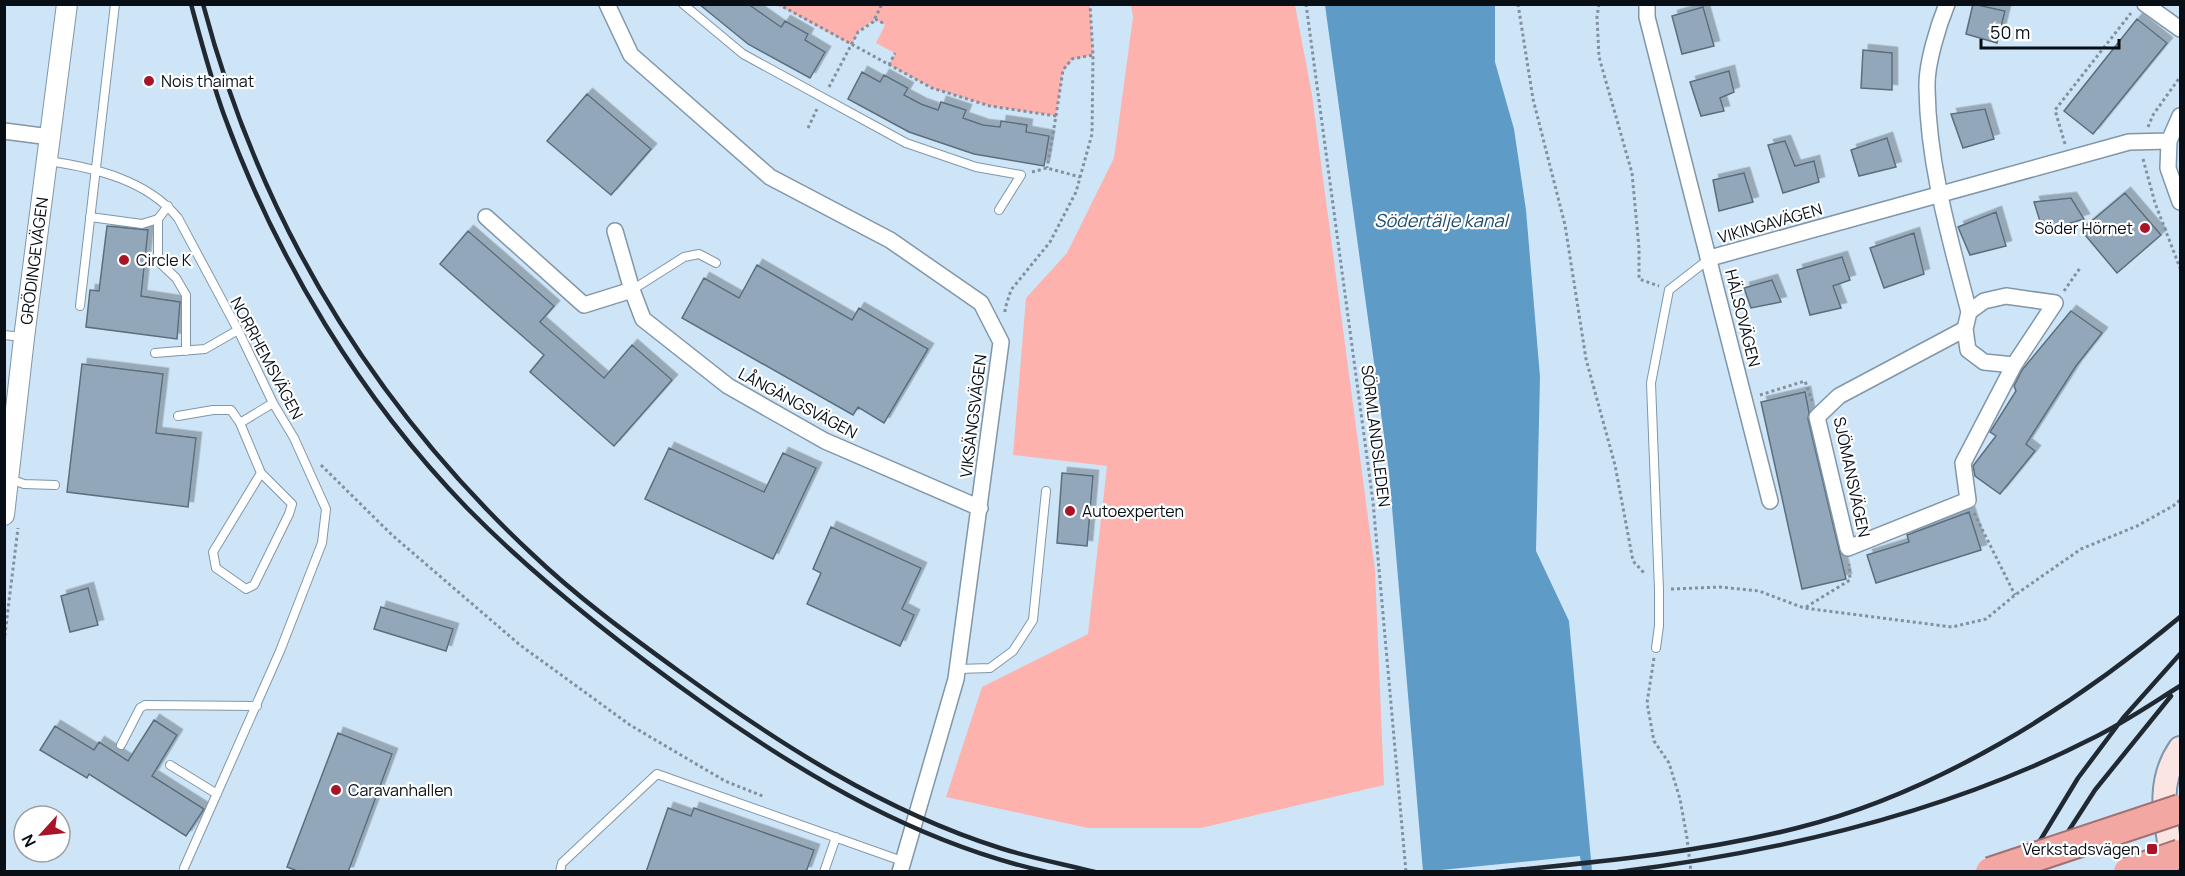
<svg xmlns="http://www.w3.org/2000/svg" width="2185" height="876" font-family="Manrope,sans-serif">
	<defs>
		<filter id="shadow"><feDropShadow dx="5.5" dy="-5.5" stdDeviation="0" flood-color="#0004"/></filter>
	</defs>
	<rect width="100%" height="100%" fill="#cee5f8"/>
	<path fill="#feb2ae" d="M778,5H1090L1093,55L1073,59L1063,71L1056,116L990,106L932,88L889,65L895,53L876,43L885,25L875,19L858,32L852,45Z
		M1131,5H1295L1312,95L1375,570L1384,785L1201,828H1088L946,797L982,687L1088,634L1107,466L1013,455L1026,298L1067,253L1114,158L1133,17Z"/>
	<path fill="#5f9bc7" d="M1325,5H1495V62L1514,129L1526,210L1540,377L1536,551L1569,621L1592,871H1423L1389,472Z"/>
	<path fill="#cee5f8" d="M1580,856L1582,871H1431Z"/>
	<path fill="#92a8ba" stroke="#5a6e7e" stroke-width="1.5" filter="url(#shadow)" d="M699,4H748L781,27L785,21L808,34L805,40L825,52L810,78L748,44Z
		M1973,4L2005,11L1997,43L1966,34Z
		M1703,7L1714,46L1682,54L1672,16Z
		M2137,19L2167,43L2093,134L2064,111Z
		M1863,50L1892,53V90L1861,88Z
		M1729,71L1734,92L1720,98L1724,111L1701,116L1690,82Z
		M862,72L880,82L884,75L908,88L904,95L921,104L938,110L941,102L966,110L963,118L983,125L1000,127L1001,121L1027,125L1026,132L1049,136L1044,166L974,154L909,132L848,99Z
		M587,94L651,149L611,195L547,141Z
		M1985,109L1994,139L1963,148L1951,114Z
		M1887,138L1896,167L1859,176L1851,150Z
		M1785,141L1795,166L1814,161L1819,182L1783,193L1768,145Z
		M1744,173L1753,202L1719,211L1713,180Z
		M2125,193L2161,235L2117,273L2081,230Z
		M2071,198L2084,219L2043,231L2034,202Z
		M1996,212L2006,246L1970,255L1958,227Z
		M107,226L148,230L141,296L180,302L177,339L86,327L90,290L99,291Z
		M468,231L554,306L540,322L604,378L632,345L672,380L614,446L530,372L544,355L440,264Z
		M1914,233L1924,274L1884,288L1870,248Z
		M1842,257L1850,280L1833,286L1841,308L1810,315L1797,270Z
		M757,265L852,320L859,308L928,349L884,423L858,407L853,415L682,318L704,278L739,298Z
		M1772,280L1781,302L1751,308L1744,288Z
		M2071,311L2102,333L2076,366L2026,444L2035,451L2000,494L1975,476L1973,466L1996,436L1990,432L2016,391L2014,386L2022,370Z
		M82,364L163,374L156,433L196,438L188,507L67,492Z
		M1805,392L1809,412L1808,419L1846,579L1802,589L1761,402Z
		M669,448L764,492L783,453L816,468L773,559L645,499Z
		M1062,473L1093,476L1087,546L1057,543Z
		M1969,512L1981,550L1876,583L1867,555L1909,542L1907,535Z
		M831,527L921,568L902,609L914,615L900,646L807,604L821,573L813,569Z
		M88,588L98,625L70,632L61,596Z
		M381,607L453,629L446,651L374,629Z
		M154,720L177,735L152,776L204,809L186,836L89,774L87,778L40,750L55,726L94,750L99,742L128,761Z
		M338,733L392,754L348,872H300L287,867Z
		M668,808L691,816L694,808L814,850L806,872H646Z"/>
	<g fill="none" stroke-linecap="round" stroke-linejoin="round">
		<g stroke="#8196a8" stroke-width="10">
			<path id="service" d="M683,4L743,54L906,143L976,167L1021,175L999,210
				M49,161C95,168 147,180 178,218L238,330L273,403L294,438L326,509L322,543L280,651L184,868
				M90,217L142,224L158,219L168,206
				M158,219V261L176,278L186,295V351
				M632,290L684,257L699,254L716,263
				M80,306L115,4
				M4,335L22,337
				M155,353L205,349L238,330
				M178,416L213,410H231L240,423
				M261,473L213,552L216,568L246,589L254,585L289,514L292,504L261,473L240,423L273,403
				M10,479L24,484L55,485
				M1656,648L1659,626V590L1651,383L1669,290L1709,259
				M958,669L990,668L1013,651L1033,620L1046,491
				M121,745L140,708L145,705L257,706
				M170,765L217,794
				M560,872L562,863L657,774L902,861
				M824,872L836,837"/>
		</g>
		<g stroke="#8196a8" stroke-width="18">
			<path id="minor" d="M607,4L631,55L770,177L890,240L981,303L1001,342L956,679L900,872
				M1647,4V17L1770,501
				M1947,4C1938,26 1926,65 1927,88C1928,165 1950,239 1969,312L1965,329L1839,396L1817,417L1848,548L1968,500L1963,463L2014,365L2055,303L2006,296L1984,301L1969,312
				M2145,4L2180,29
				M2180,116L2169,141L2168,168L2180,202
				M4,131L50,137
				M486,217L584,305L632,290L643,319L728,386L825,441L980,508
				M615,231L632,290
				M1710,258L2129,142L2169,141
				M1965,329L1968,350L1984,362L2014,365"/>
		</g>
		<g stroke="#8196a8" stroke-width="22">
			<g id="tertiary">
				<path id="s1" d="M4,515L24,338L67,4"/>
			</g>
		</g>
		<g stroke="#8196a8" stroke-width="26">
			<path id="secondary" d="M2174,872C2168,827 2153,787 2180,748"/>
		</g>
		<path stroke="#8191a0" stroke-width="3" stroke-dasharray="3 3" stroke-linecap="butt" d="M778,4L932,88L990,106L1056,116L1047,168
			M1306,4L1373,502L1406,872
			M1518,4L1533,99L1565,225L1586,359L1615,465L1633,561L1645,574
			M1599,4L1597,17L1599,57L1632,173L1639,248V279L1659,286
			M875,19L885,24
			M889,65L895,53
			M829,87L858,32L873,22L882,4
			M1056,116L1063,70L1072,59L1093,55
			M2148,127L2153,115L2180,77
			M808,128L817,109
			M2065,144L2055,110L2131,13
			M2143,159L2155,203L2180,268
			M1032,172L1047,168L1080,177
			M2064,291L2080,268
			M1005,312V309L1011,290L1050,242L1076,192L1092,134L1093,55L1090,4
			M1760,395L1805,381L1812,401
			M321,465L392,535L520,645L630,725L725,781L765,797
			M1974,513L2015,595
			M1671,589L1720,587L1759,591L1804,608L1952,627L1986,619L2015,595L2081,549L2137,526L2173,506L2180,500
			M1806,607L1850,580L1849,564
			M4,642L18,528
			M1654,658L1647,703L1654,741L1669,763L1680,799L1687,838L1691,872"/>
		<use href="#service" stroke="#fff" stroke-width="8"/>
		<use href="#minor" stroke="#fff" stroke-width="15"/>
		<use href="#tertiary" stroke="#fff" stroke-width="20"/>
		<use href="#secondary" stroke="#fbe5e3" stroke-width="22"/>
		<path stroke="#202831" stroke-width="4.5" d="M191,4C201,41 211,79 224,115C277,260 360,398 468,509C540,582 621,645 704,704C808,778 921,844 1047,872
			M203,4C260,220 369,401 531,553C577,597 629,635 680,672C778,743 883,811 1000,848C1031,858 1063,864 1095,872
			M1496,872C1597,862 1698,853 1797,828C1937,793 2071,708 2180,617
			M1617,872C1780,852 1944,814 2091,739C2122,724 2151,704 2180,686
			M2021,872L2078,778L2123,718L2180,654
			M2042,872L2095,790L2171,696"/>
		<g stroke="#a07171" stroke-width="32" stroke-linecap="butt">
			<path id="motorway-bridge" d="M1990,872L2180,809
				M2128,872L2180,854"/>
		</g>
		<use href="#motorway-bridge" stroke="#f3a7a3" stroke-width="28"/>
	</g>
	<g fill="#aa1428" stroke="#fff" stroke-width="2">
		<circle cx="149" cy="81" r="6"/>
		<circle cx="2145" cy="228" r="6"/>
		<circle cx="124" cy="260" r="6"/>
		<circle cx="1070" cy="511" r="6"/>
		<circle cx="336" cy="790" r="6"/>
		<rect x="2146" y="843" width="12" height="12" rx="3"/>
	</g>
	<g text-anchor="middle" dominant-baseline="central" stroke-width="4.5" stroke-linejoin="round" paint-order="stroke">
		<g font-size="16" fill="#070e15" stroke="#fff" text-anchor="start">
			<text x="161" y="81">Nois thaimat</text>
			<text x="2133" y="228" text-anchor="end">Söder Hörnet</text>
			<text x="136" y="260">Circle K</text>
			<text x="1082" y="511">Autoexperten</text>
			<text x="348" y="790">Caravanhallen</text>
			<text x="2140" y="849" text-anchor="end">Verkstadsvägen</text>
		</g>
		<g font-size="16" fill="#070e15" stroke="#fff">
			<text transform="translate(1770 223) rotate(-16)">VIKINGAVÄGEN</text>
			<text stroke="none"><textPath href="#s1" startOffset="256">GRÖDINGEVÄGEN</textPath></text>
			<text transform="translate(1743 318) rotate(76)">HÄLSOVÄGEN</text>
			<text transform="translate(267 358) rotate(62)">NORRHEMSVÄGEN</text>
			<text transform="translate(798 403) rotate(28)">LÅNGÄNGSVÄGEN</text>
			<text transform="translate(973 416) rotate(-83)">VIKSÄNGSVÄGEN</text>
			<text transform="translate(1376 436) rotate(83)">SÖRMLANDSLEDEN</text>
			<text transform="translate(1852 477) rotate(78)">SJÖMANSVÄGEN</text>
		</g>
		<g font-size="18" font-style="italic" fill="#1e4b6b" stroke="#fff">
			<text x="1441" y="220">Södertälje kanal</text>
		</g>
	</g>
	<rect width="2185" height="876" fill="none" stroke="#070e15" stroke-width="12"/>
	<g transform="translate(42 834) rotate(243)"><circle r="28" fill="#ffffff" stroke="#9c9fa1" stroke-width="1.5"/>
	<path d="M0-4.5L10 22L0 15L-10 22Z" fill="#aa1428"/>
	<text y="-9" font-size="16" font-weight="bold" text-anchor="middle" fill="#070e15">N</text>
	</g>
	<path d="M1981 39v9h138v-9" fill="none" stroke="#070e15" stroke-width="3"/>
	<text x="1990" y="39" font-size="18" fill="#070e15" stroke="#ffffff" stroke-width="4.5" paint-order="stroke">50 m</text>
</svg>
